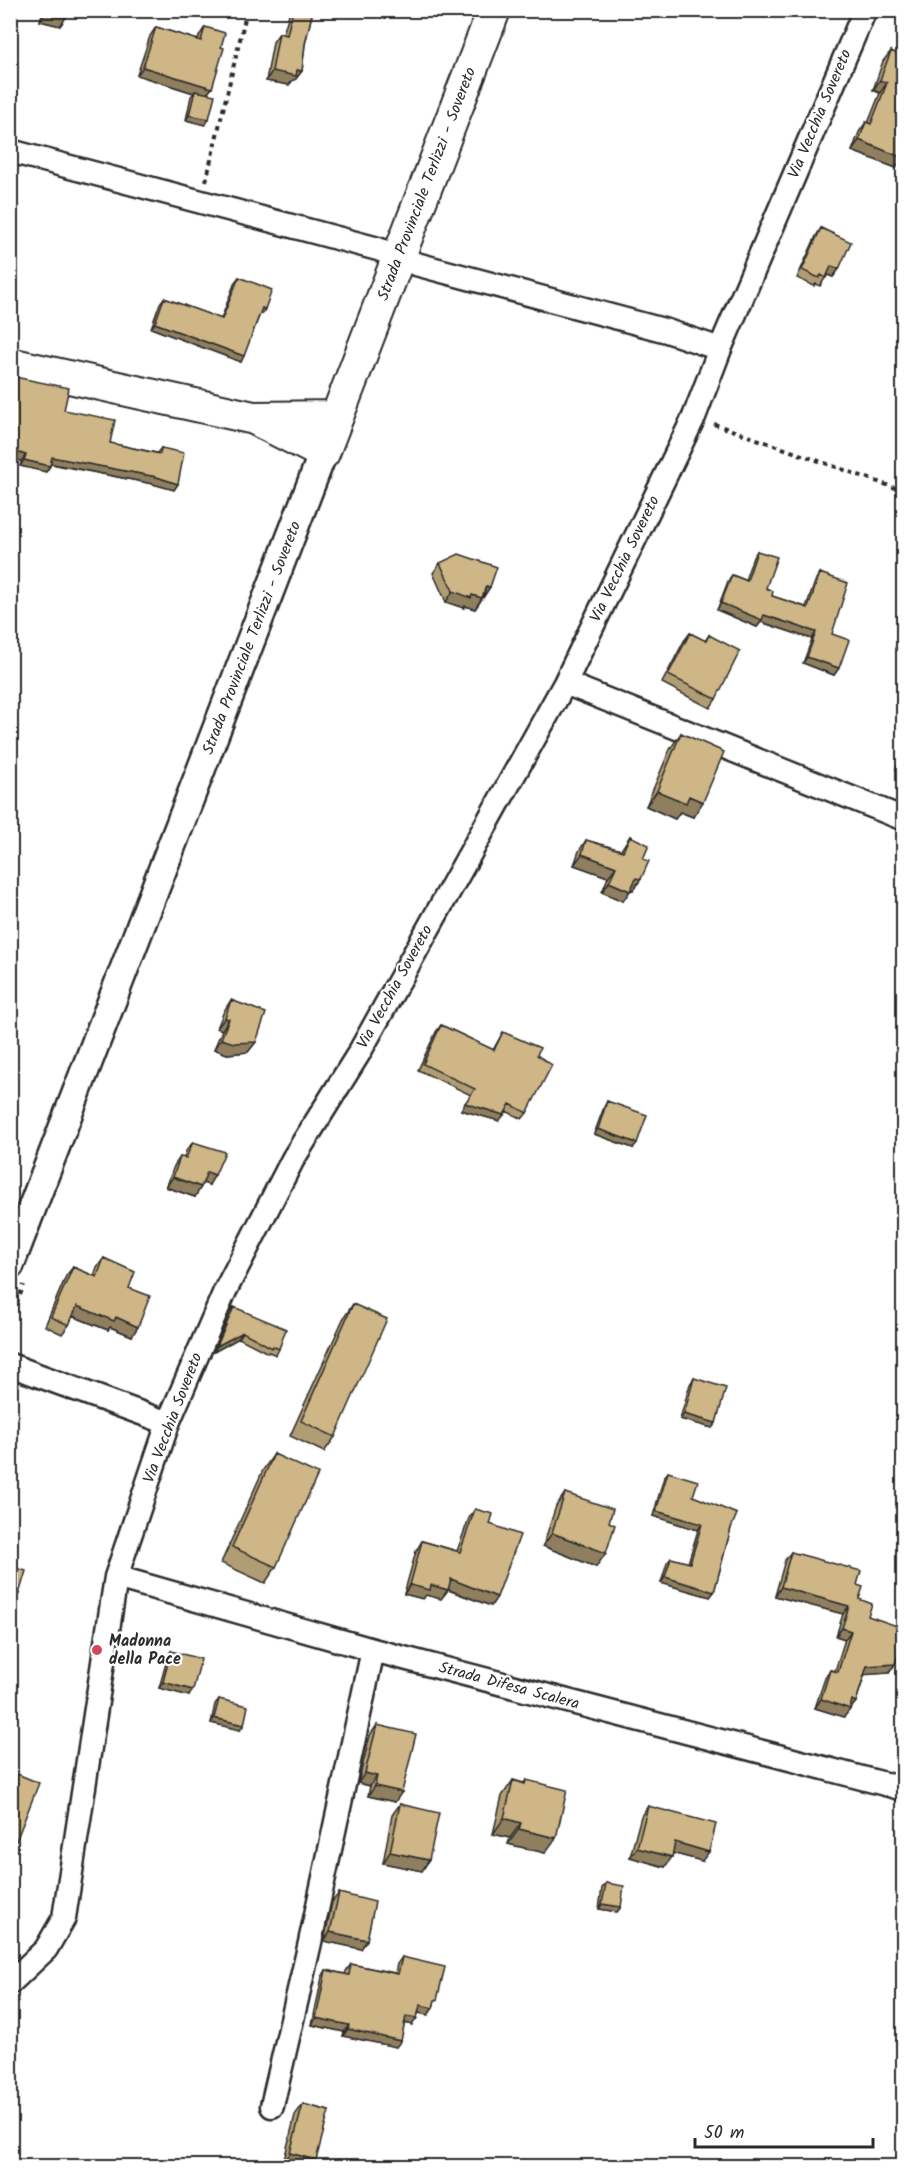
<svg xmlns="http://www.w3.org/2000/svg" width="914" height="2177" font-family="Kalam,sans-serif">
	<rect width="100%" height="100%" fill="#fff"/>
	<filter id="ink" filterUnits="userSpaceOnUse"><feTurbulence type="fractalNoise" baseFrequency=".0167" numOctaves="2"/><feDisplacementMap in="SourceGraphic" scale="12" xChannelSelector="R" yChannelSelector="G"/><feConvolveMatrix kernelMatrix="1 2 1 2 8 2 1 2 1" color-interpolation-filters="sRGB"/></filter>
	<g filter="url(#ink)">
		<g fill="none" stroke-linecap="round" stroke-linejoin="round">
			<g stroke="#2b2b2b" stroke-width="27">
				<path id="minor" d="M10,151L378,249L416,264L667,331L720,349
					M565,683L904,819
					M10,1365L168,1423
					M116,1577L373,1650L904,1789
					M10,1983L46,1949L64,1918L116,1577L168,1423L225,1291L293,1159L359,1053L565,683L694,417L720,349L865,10
					M272,2106L309,1947L373,1650"/>
			</g>
			<g stroke="#2b2b2b" stroke-width="32">
				<path id="tertiary" d="M10,1265L323,453"/>
			</g>
			<g stroke="#2b2b2b" stroke-width="36">
				<path id="secondary" d="M10,364L254,418L337,417
					M254,418L323,453L494,10"/>
			</g>
			<path stroke="#2b2b2b" stroke-width="4" stroke-dasharray="4.5 4.5" stroke-linecap="butt" d="M206,181L247,10
				M714,424L904,491
				M10,1320L24,1285"/>
			<use href="#minor" stroke="#fff" stroke-width="22"/>
			<use href="#tertiary" stroke="#fff" stroke-width="27"/>
			<use href="#secondary" stroke="#fff" stroke-width="32"/>
		</g>
		<path fill="#b19d73" stroke="#2b2b2b" stroke-width="1.5" d="M43,10H83L78,17L68,14L60,26L40,21Z
			M291,10H313L305,44L302,71L295,80H293L289,85L266,81L273,42L279,33L283,34L289,14Z
			M156,27L198,40L199,36L205,27L221,47L212,88L207,94L205,125L186,120L191,96L194,93L137,75L150,36Z
			M891,51L896,168L852,151L859,132L866,122L868,123L880,93L873,90L883,61Z
			M821,228L839,269L833,277L827,275L820,286L816,284L814,286L797,278L816,236Z
			M239,277L265,309L262,314H260L241,362L151,328L160,303L164,298L221,319L235,282Z
			M64,410L110,443L157,453L161,448L178,484L174,490L153,484L51,464L46,472L20,466L21,461L10,458Z
			M903,422V442L897,440Z
			M757,551L766,588L772,596L806,607L816,579L820,573L839,668L834,675L803,663L812,639L761,622L757,627L717,610L728,581L732,575L745,580L753,557Z
			M440,563L490,587L475,609L465,606L464,608L446,602L433,573Z
			M903,630V653L895,649Z
			M690,633L705,641L709,635L716,699L710,708L662,683L684,641Z
			M681,733L693,817L680,812L675,819L646,806L670,749Z
			M903,750V772L896,769Z
			M630,836L643,859L641,879L633,890L631,889L623,901L602,892L608,877L574,865L579,851L586,840L621,850Z
			M231,1000L256,1042L248,1052L227,1054L214,1049L222,1030L217,1028L224,1011Z
			M441,1025L493,1050L503,1032L537,1055L527,1113L522,1119L506,1111L499,1121L461,1110L471,1095L418,1070L436,1032Z
			M607,1101L633,1148L594,1134L604,1107Z
			M193,1142L209,1185L203,1183L195,1197L166,1187L174,1166L180,1157L184,1158L186,1151Z
			M104,1258L129,1288L132,1336L110,1327L108,1330L72,1316L69,1325L62,1334L45,1326L66,1276L73,1267L94,1276L97,1267Z
			M353,1304L335,1437L324,1452L290,1436L343,1319Z
			M234,1307L279,1349L276,1355L269,1352L268,1353L239,1338L214,1352L230,1312Z
			M694,1378L716,1423L712,1428L680,1419L690,1384Z
			M274,1454L276,1567L265,1583L221,1563L263,1470Z
			M668,1472L693,1496L731,1528L714,1592L710,1597L661,1583L667,1563L671,1558L688,1563L698,1530L653,1516L664,1477Z
			M565,1493L596,1567L543,1546L556,1506Z
			M475,1509L490,1524L491,1606L448,1590L441,1599L426,1595L423,1599L404,1594L416,1551L422,1541L457,1551L469,1518Z
			M791,1552L857,1585L859,1599L868,1616L902,1650L898,1656L895,1664L889,1673L865,1674L856,1702L844,1717L815,1708L825,1678L830,1670L835,1671L845,1639L836,1636L843,1614L775,1596L785,1560Z
			M171,1651L189,1696L159,1688L168,1656Z
			M219,1699L240,1730L211,1723L215,1704Z
			M377,1725L395,1802L368,1796L370,1786L358,1783L370,1735Z
			M513,1780L524,1783L526,1780L545,1853L508,1844L510,1838L493,1834L502,1796Z
			M400,1804L429,1860L422,1871L383,1863L392,1815Z
			M648,1806L702,1861L672,1853L665,1867L630,1857L641,1816Z
			M606,1883L621,1907L617,1912L599,1909L602,1888Z
			M339,1893L367,1940L361,1949L324,1941L332,1902Z
			M402,1957L434,2005L433,2008L428,2015L418,2013L417,2018L412,2025L405,2023L396,2047L343,2036L344,2032L312,2025L322,1977L326,1970L345,1974L346,1971L351,1964L395,1973L397,1964Z
			M303,2104L329,2111L283,2164L295,2115Z"/>
		<path fill="#907f5e" stroke="#2b2b2b" stroke-width="1.5" d="M47,10L67,16L60,26L40,21Z
			M66,10H83L78,17L64,13Z
			M143,67L212,88L205,96L195,91L194,93L137,75Z
			M297,70L302,71L295,80H293L289,85L266,81L272,71Z
			M880,80L887,83L880,93L873,90Z
			M189,115L209,119L205,125L186,120Z
			M859,140L903,158L896,168L852,151Z
			M831,266L839,269L833,277L826,274Z
			M262,308L265,309L262,314L258,313Z
			M155,323L244,356L241,362L151,328Z
			M903,431V442L897,440Z
			M10,450L26,455L21,461L10,458Z
			M52,457L157,477L178,484L174,490L153,484L48,463Z
			M24,460L50,466L46,472L20,466Z
			M486,586L490,587L483,598Z
			M453,591L472,595L482,598L475,609L465,606L464,608L446,602Z
			M721,603L764,615L816,632L812,639L761,622L757,627L717,610Z
			M903,639V653L895,649Z
			M807,657L839,668L834,675L803,663Z
			M902,761L903,762V772L896,769Z
			M657,791L689,796L703,802L693,817L680,812L675,819L646,806Z
			M582,854L616,867L608,877L574,865Z
			M636,878L641,879L633,890L629,888Z
			M609,882L630,891L623,901L602,892Z
			M225,1018L229,1019L222,1030L217,1028Z
			M221,1039L256,1042L248,1052L227,1054L214,1049Z
			M465,1103L504,1115L499,1121L461,1110Z
			M598,1129L637,1143L633,1148L594,1134Z
			M207,1172L215,1175L209,1185L200,1182Z
			M173,1177L201,1187L195,1197L166,1187Z
			M77,1306L116,1317L138,1327L132,1336L110,1327L108,1330L70,1315Z
			M243,1332L239,1338L214,1352L217,1346Z
			M684,1414L716,1423L712,1428L680,1419Z
			M656,1511L702,1524L698,1530L653,1516Z
			M552,1533L606,1553L596,1567L543,1546Z
			M665,1577L714,1592L710,1597L661,1583Z
			M451,1579L497,1597L491,1606L444,1588Z
			M410,1585H431L448,1590L441,1599L426,1595L423,1599L404,1594Z
			M781,1587L849,1606L843,1614L775,1596Z
			M10,1592L19,1594L15,1599L10,1598Z
			M842,1628L851,1631L845,1639L836,1636Z
			M895,1664L889,1673L861,1675L867,1666Z
			M163,1682L193,1690L189,1696L159,1688Z
			M821,1699L852,1700L856,1702L844,1717L815,1708Z
			M214,1718L244,1725L240,1730L211,1723Z
			M365,1773L377,1776L370,1786L358,1783Z
			M375,1786L402,1792L395,1802L368,1796Z
			M504,1818L521,1823L510,1838L493,1834Z
			M519,1829L556,1838L545,1853L508,1844Z
			M10,1839L16,1841L10,1848Z
			M675,1842L709,1852L702,1861L668,1852Z
			M637,1848L672,1857L665,1867L630,1857Z
			M390,1852L429,1860L422,1871L383,1863Z
			M602,1904L621,1907L617,1912L599,1909Z
			M330,1932L367,1940L361,1949L324,1941Z
			M420,2005L433,2008L428,2015L415,2012Z
			M406,2016L417,2018L412,2025L402,2022Z
			M316,2018L349,2025L344,2032L312,2025Z
			M348,2029L401,2041L396,2047L343,2036Z
			M290,2153L316,2160L312,2166H294L283,2164Z"/>
		<path fill="#ceb686" stroke="#2b2b2b" stroke-width="1.5" d="M47,10H69L67,16Z
			M293,10H313L305,44L302,71L297,70L296,76L272,71L279,33L287,35Z
			M156,27L201,41L205,27L225,33L221,47L224,48L212,88L143,67Z
			M891,51L903,56V158L859,140L866,122L871,124L887,83L880,80Z
			M195,91L215,95L209,119L189,115Z
			M10,203L17,205L10,226Z
			M821,228L851,242L839,269L831,266L826,278L821,275L819,278L802,270Z
			M239,277L272,290L265,309L262,308L244,356L155,323L164,298L222,319Z
			M10,376L69,388L64,410L115,420L110,443L160,454L161,448L184,453L178,484L157,477L52,457L50,466L24,460L26,455L10,450Z
			M757,551L777,557L766,588L773,591L772,596L808,608L820,573L848,583L832,634L849,640L839,668L807,657L816,632L764,615L762,620L721,603L732,575L747,581Z
			M459,554L497,567L490,587L486,586L482,598L472,595L471,598L453,591L440,563Z
			M690,633L706,641L709,635L740,651L716,699L668,675Z
			M681,733L724,752L703,802L689,796L686,803L657,791Z
			M630,836L649,845L643,859L649,861L641,879L636,878L630,891L609,882L616,867L582,854L586,840L623,851Z
			M231,1000L266,1013L256,1042L234,1043L221,1039L229,1019L225,1018Z
			M441,1025L494,1050L503,1032L540,1048L537,1055L552,1065L527,1113L510,1104L504,1115L465,1103L475,1089L423,1064Z
			M607,1101L647,1115L637,1143L598,1129Z
			M193,1142L225,1152L215,1175L207,1172L201,1187L173,1177L180,1157L186,1158Z
			M104,1258L135,1272L129,1288L150,1296L138,1327L116,1317L114,1321L77,1306L69,1325L51,1317L73,1267L97,1277Z
			M353,1304L387,1319L335,1437L301,1421Z
			M234,1307L286,1329L279,1349L273,1346L272,1348L243,1332L217,1346Z
			M694,1378L726,1388L716,1423L684,1414Z
			M274,1454L318,1474L276,1567L232,1547Z
			M668,1472L698,1481L693,1496L737,1514L731,1528L714,1592L665,1577L671,1558L690,1563L702,1524L656,1511Z
			M565,1493L613,1509L609,1522L615,1525L606,1553L552,1533Z
			M475,1509L493,1514L490,1524L520,1535L497,1597L451,1579L448,1590L431,1585L430,1590L410,1585L422,1541L460,1552Z
			M791,1552L861,1571L857,1585L863,1587L859,1599L872,1604L868,1616L903,1628V1645L902,1650L900,1649L895,1664L867,1666L856,1702L852,1700L850,1709L821,1699L830,1670L838,1672L851,1631L842,1628L849,1606L781,1587Z
			M10,1566L26,1571L19,1594L10,1592Z
			M171,1651L201,1659L193,1690L163,1682Z
			M219,1699L248,1706L244,1725L214,1718Z
			M377,1725L416,1734L402,1792L375,1786L377,1776L365,1773Z
			M10,1771L39,1783L16,1841L10,1839Z
			M513,1780L525,1784L526,1780L567,1790L556,1838L519,1829L521,1823L504,1818Z
			M400,1804L439,1813L429,1860L390,1852Z
			M648,1806L716,1824L709,1852L675,1842L672,1857L637,1848Z
			M606,1883L624,1886L621,1907L602,1904Z
			M339,1893L375,1902L367,1940L330,1932Z
			M402,1957L445,1967L437,2000H435L433,2008L420,2005L417,2018L406,2016L401,2041L348,2029L349,2025L316,2018L326,1970L349,1975L351,1964L398,1974Z
			M303,2104L329,2111L316,2160L290,2153Z"/>
	</g>
	<circle fill="#d1495b" stroke="#fff" stroke-width="2" cx="97" cy="1650" r="6"/>
	<g text-anchor="middle" dominant-baseline="central" stroke-width="4.5" stroke-linejoin="round" paint-order="stroke">
		<g font-size="16" fill="#2b2b2b" stroke="#fff">
			<text transform="translate(820 114) rotate(-67)">Via Vecchia Sovereto</text>
			<text transform="translate(427 184) rotate(-69)">Strada Provinciale Terlizzi - Sovereto</text>
			<text transform="translate(625 559) rotate(-64)">Via Vecchia Sovereto</text>
			<text transform="translate(252 638) rotate(-69)">Strada Provinciale Terlizzi - Sovereto</text>
			<text transform="translate(395 987) rotate(-61)">Via Vecchia Sovereto</text>
			<text transform="translate(173 1418) rotate(-69)">Via Vecchia Sovereto</text>
			<text transform="translate(509 1686) rotate(15)">Strada Difesa Scalera</text>
		</g>
		<g font-size="16" font-weight="bold" fill="#2b2b2b" stroke="#fff" text-anchor="start">
			<text x="109" y="1641">Madonna<tspan x="109" dy="18">della Pace</tspan></text>
		</g>
	</g>
	<rect width="914" height="2177" fill="none" stroke="#fff" stroke-width="36"/>
	<rect x="18" y="18" width="878" height="2141" fill="none" stroke="#2b2b2b" stroke-width="2" filter="url(#ink)"/>
	<path d="M695 2138v9h178v-9" fill="none" stroke="#2b2b2b" stroke-width="3"/>
	<text x="704" y="2138" font-size="18" fill="#2b2b2b" stroke="#ffffff" stroke-width="4.5" paint-order="stroke">50 m</text>
</svg>
